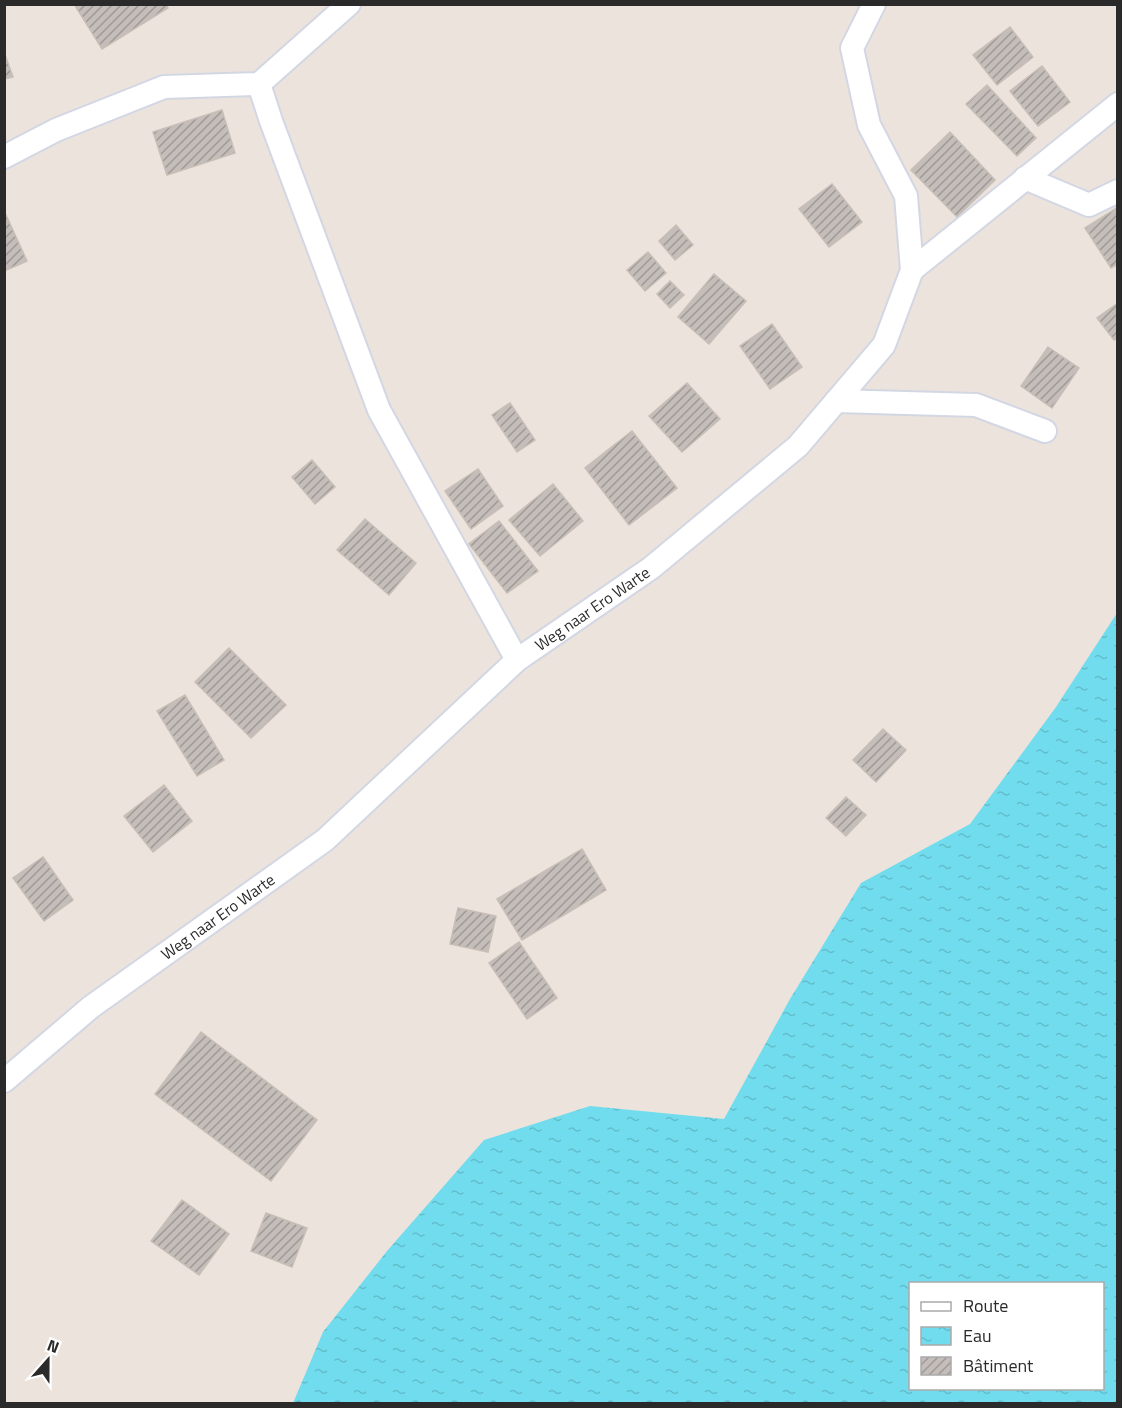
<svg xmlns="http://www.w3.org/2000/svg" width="1122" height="1408" font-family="'Titillium Web',sans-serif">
	<defs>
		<pattern id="water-ripples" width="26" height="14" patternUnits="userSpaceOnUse" patternTransform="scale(1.5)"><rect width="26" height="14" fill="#71dced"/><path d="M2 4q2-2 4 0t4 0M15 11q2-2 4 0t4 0" fill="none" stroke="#62bdcb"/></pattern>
		<pattern id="building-hatch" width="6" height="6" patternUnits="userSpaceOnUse" patternTransform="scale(1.5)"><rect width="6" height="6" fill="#c4bdb9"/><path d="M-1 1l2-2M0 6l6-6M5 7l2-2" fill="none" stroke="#9f9a97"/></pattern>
	</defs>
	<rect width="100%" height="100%" fill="#ece3dc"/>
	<path fill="url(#water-ripples)" fill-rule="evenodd" d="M1117,613V1403H293L323,1332L387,1251L484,1140L590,1106L724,1119L790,999L861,883L970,824L1056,707ZM910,1284H1102V1388H910Z"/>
	<path fill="url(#building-hatch)" stroke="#c7bfb6" stroke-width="1.5" d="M74,4H166L168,8L102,49Z
		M1010,27L1033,57L997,85L973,55Z
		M4,52L13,77L4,79Z
		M1042,66L1070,102L1038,126L1010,91Z
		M987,85L1036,138L1017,156L966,104Z
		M222,110L235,153L167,175L153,132Z
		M950,132L995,180L957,217L911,170Z
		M832,184L862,222L829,247L799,209Z
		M1118,207V264L1111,268L1085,228Z
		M4,215H6L27,261L4,271Z
		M676,225L693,245L675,260L659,241Z
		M648,252L666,273L645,291L627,270Z
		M714,274L746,301L709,344L678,317Z
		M670,281L684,295L670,308L657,294Z
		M1118,303V338L1114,340L1097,318Z
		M772,324L802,367L770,389L740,346Z
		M1048,347L1079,368L1052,408L1021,386Z
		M687,383L720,419L682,452L649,416Z
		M510,403L535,440L517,452L492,415Z
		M632,431L677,488L629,525L585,468Z
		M312,460L335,487L315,504L292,477Z
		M478,469L503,506L471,529L445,491Z
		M553,484L583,521L540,556L509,520Z
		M365,519L416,563L389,595L337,550Z
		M499,521L538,571L507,593L469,544Z
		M229,648L286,705L251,738L195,682Z
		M185,695L224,760L197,776L157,711Z
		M883,729L906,750L876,782L853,760Z
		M164,785L192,821L153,852L124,816Z
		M846,797L866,815L846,836L826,818Z
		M582,849L606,890L522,940L497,899Z
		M43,857L73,900L44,921L13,878Z
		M458,908L496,916L488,952L450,944Z
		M519,942L557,998L527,1019L489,963Z
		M201,1032L317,1120L271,1181L155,1094Z
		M182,1200L229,1234L199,1275L151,1241Z
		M266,1213L307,1228L292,1267L251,1251Z"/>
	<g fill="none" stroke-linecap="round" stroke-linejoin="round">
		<g stroke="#d2d7e3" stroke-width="26">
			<g id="street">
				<path d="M259,84L271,121L379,410L517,660"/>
				<path d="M4,157L56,130L164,87L259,84L349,4"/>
				<path d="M1025,178L1089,205L1118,191"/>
				<path d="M912,270L1118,104"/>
				<path d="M836,401L976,405L1045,431"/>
				<path id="s1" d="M4,1081L91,1007L325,840L517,660L651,568L798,446L884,345L912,270L906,196L869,125L852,48L874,4"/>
			</g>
		</g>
		<use href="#street" stroke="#fff" stroke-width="22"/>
	</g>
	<g text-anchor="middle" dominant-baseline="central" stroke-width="4.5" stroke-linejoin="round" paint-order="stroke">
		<g font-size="16" fill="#2a2a2a" stroke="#fff">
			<text stroke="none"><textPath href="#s1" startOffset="756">Weg naar Ero Warte</textPath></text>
			<text stroke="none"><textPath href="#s1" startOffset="270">Weg naar Ero Warte</textPath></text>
		</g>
	</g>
	<rect width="1122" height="1408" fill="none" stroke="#2a2a2a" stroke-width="12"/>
	<rect x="909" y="1282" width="195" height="108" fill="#ffffff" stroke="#aaaaaa" stroke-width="1.5"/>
	<rect x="921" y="1302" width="30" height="9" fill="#ffffff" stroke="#aaaaaa" stroke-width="1.5"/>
	<text x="963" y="1312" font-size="18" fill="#2a2a2a">Route</text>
	<rect x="921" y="1327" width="30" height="18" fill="url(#water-ripples)" stroke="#aaaaaa" stroke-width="1.5"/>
	<text x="963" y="1342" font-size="18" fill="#2a2a2a">Eau</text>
	<rect x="921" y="1357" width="30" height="18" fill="url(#building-hatch)" stroke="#aaaaaa" stroke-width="1.5"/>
	<text x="963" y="1372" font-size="18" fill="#2a2a2a">Bâtiment</text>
	<g transform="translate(48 1360) rotate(21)" stroke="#ffffff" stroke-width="4.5" paint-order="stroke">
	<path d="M0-4.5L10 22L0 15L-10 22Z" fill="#2a2a2a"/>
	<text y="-9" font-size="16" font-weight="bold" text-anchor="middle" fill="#2a2a2a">N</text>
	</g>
</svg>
